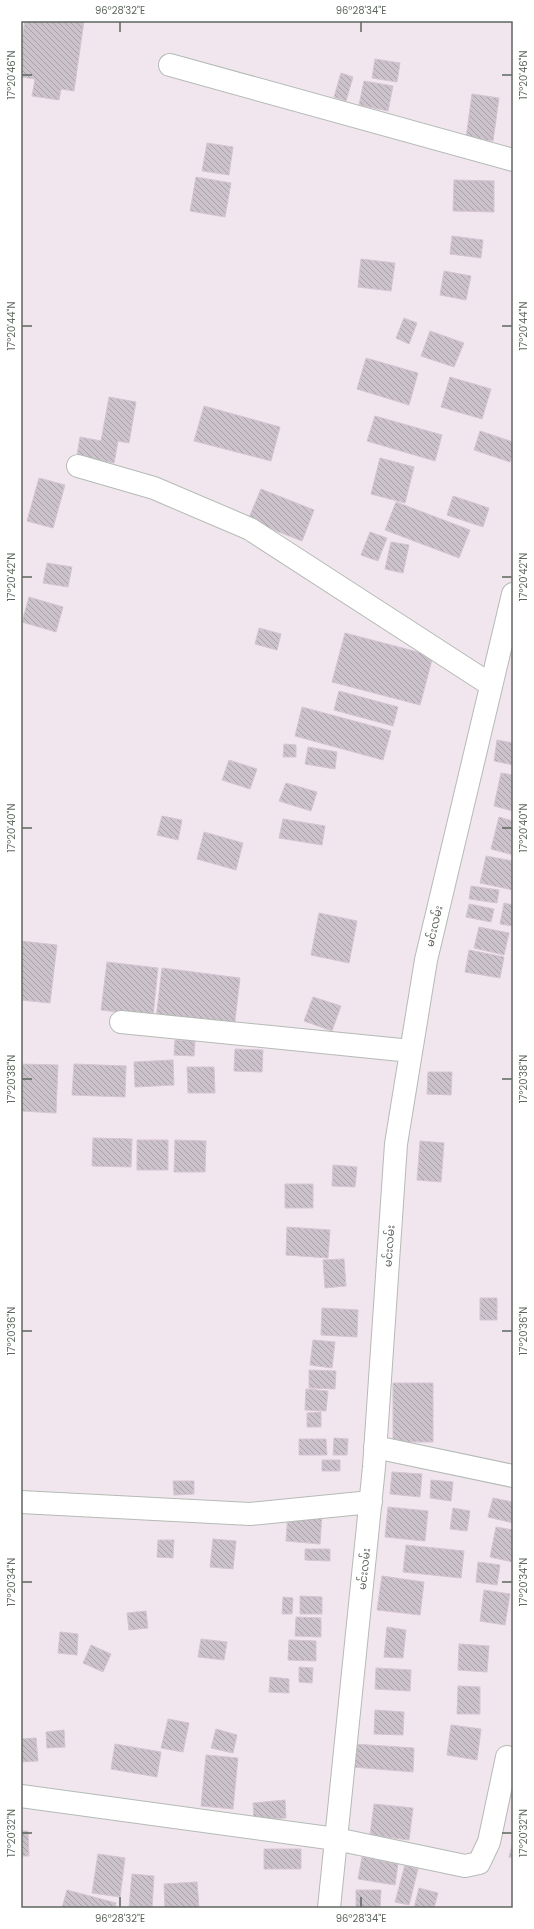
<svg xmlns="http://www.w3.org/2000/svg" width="534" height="1929" font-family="Poppins,'Noto Sans Myanmar',sans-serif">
	<defs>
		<pattern id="building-back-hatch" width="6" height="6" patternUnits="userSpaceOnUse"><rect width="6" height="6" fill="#ccc2cb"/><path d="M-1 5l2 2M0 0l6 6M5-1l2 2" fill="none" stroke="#a9a1a8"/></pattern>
	</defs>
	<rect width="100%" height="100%" fill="#f1e6ee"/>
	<path fill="url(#building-back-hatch)" stroke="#d6c4d3" d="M25,21H84L74,91L61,89L59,100L32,96L35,79L21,77V44Z
		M375,59L400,63L397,82L372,78Z
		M341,73L353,77L346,101L334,97Z
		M364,81L393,86L388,111L359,105Z
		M472,94L499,98L493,141L466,138Z
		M207,143L233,147L229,175L202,171Z
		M196,177L231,183L225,217L190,211Z
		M454,180L494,181V212L453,211Z
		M452,236L483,240L481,258L450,254Z
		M361,259L395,263L391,291L358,287Z
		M444,271L471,276L466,300L440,295Z
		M404,318L417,323L409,344L396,338Z
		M430,331L464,343L454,367L421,356Z
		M366,358L418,373L409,405L357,389Z
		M450,377L491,389L482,419L441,407Z
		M109,397L136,402L129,443L118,441L114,463L77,456L80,437L101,441Z
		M204,406L280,427L271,461L194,441Z
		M375,416L442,435L435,461L367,441Z
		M480,431L513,442V453L510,462L474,450Z
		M380,458L414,467L405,503L371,494Z
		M39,478L65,485L53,528L27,521Z
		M261,489L314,510L302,541L248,520Z
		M453,496L489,508L483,527L447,515Z
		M396,502L470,530L459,558L385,530Z
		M370,532L387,538L378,561L361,555Z
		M391,542L409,545L403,573L385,569Z
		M47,563L72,567L68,587L43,583Z
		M29,597L63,607L56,632L22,622Z
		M259,628L281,634L277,650L255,644Z
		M345,633L433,656L420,705L332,682Z
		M339,691L398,707L393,726L334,710Z
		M302,707L391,731L383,760L295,736Z
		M497,740L513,743V765L494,761Z
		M284,744L296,745V757H283Z
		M308,747L337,752L335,769L305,764Z
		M229,760L257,769L250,789L222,780Z
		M501,773L513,775V811L494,806Z
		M286,783L317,792L311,811L279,801Z
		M162,816L182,820L178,840L157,835Z
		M499,817L513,821V855L491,849Z
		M283,819L325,826L322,845L279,838Z
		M204,832L243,843L236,870L197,859Z
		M486,856L513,861V890L480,883Z
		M471,886L499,890L497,903L469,899Z
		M504,903L513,905V926L500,924Z
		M469,904L494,909L491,922L466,917Z
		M319,913L357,921L349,963L311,955Z
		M479,927L509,933L504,955L474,948Z
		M21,941L57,945L50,1003L21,1000Z
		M469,950L504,957L500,978L465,972Z
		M107,962L158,968L153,1016L101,1010Z
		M162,968L240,978L234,1029L156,1019Z
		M313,997L341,1006L332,1031L304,1021Z
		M175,1040L195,1041L194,1056L174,1055Z
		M235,1049L263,1050L262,1072L234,1071Z
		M173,1060L174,1085L135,1087L134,1062Z
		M21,1064L58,1065L56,1113L21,1111Z
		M74,1064L126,1066L125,1097L72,1095Z
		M187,1067H214L215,1093H188Z
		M428,1072H452L451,1095L427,1094Z
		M93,1138L132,1139L131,1167L92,1166Z
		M137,1140H168V1170H137Z
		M175,1140L206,1141L205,1172H174Z
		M420,1141L444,1143L441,1182L417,1180Z
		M333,1165L357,1167L355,1187L332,1186Z
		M285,1184H313V1208H285Z
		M287,1227L330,1230L328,1258L286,1255Z
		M344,1259L346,1286L325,1288L323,1260Z
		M480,1298H497V1320H480Z
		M322,1308L358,1310L357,1337L321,1335Z
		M313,1340L335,1342L332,1368L310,1365Z
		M309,1370L336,1371L335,1389L309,1388Z
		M393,1383H433V1442H393Z
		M306,1389L328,1391L326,1411L305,1410Z
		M321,1412V1427H307V1413Z
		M334,1438L348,1439L347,1455H333Z
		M299,1439H326L327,1455H299Z
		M322,1460H340V1471H322Z
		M392,1472L422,1474L420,1497L390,1494Z
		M431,1480L453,1482L451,1501L430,1498Z
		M173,1481H194V1494L174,1495Z
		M493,1498L513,1502V1523L488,1517Z
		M388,1507L428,1511L425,1541L385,1537Z
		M453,1508L470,1511L467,1531L450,1529Z
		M288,1512L322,1514L320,1544L286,1541Z
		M496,1527L513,1530V1562L490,1557Z
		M213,1539L236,1541L233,1569L210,1567Z
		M158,1540H174L173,1558L157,1557Z
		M406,1545L464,1551L461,1578L403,1572Z
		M305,1549H330V1561L305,1560Z
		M478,1562L500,1565L497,1585L476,1582Z
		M382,1576L424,1582L420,1615L377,1610Z
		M484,1590L510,1594L505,1625L480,1621Z
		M300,1596L322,1597V1614H300Z
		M283,1597L293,1598L292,1614H282Z
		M146,1611L148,1628L129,1630L127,1613Z
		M296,1617L321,1618V1637L295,1636Z
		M387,1627L406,1630L403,1658L384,1657Z
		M60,1632L78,1634L77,1655L58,1653Z
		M201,1639L227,1642L224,1660L198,1657Z
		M289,1640L316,1641V1661L288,1660Z
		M459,1644L489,1646L487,1672L458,1670Z
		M91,1645L111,1654L103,1672L83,1663Z
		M299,1667L313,1668L312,1683L299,1682Z
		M376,1668L411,1670L410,1691L375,1689Z
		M270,1677L289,1679V1693L269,1692Z
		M458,1686L480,1687V1714H457Z
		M375,1710L404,1712L403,1735L374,1734Z
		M168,1719L189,1723L183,1752L161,1748Z
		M451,1725L481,1729L477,1760L447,1755Z
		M216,1729L237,1735L233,1753L211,1748Z
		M64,1730L65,1747L47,1748L46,1732Z
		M36,1738L38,1761L21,1762V1739Z
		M115,1744L161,1752L157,1777L111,1769Z
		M354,1744L414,1748L413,1772L352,1767Z
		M206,1755L238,1758L233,1809L201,1806Z
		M285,1800L286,1818L254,1820L253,1803Z
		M374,1804L413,1808L409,1840L370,1835Z
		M21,1831H28L29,1856H21Z
		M513,1842V1858L509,1857Z
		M264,1849H301V1869H264Z
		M98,1854L125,1858L120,1897L92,1893Z
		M362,1857L398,1864L395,1885L358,1879Z
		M405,1865L418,1869L409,1905L395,1902Z
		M132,1874L154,1876L152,1908H129Z
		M197,1882L199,1908H165L164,1884Z
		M419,1888L438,1893L434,1908H414Z
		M67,1890L116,1903L115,1908H62Z
		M356,1890H381L380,1908H356Z"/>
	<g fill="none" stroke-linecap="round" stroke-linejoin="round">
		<g stroke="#b4bbb4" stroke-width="24">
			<path id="minor" d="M170,65L513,160
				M78,466L154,488L250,529L491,685
				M121,1022L411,1051
				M375,1447L513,1476
				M21,1502L250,1514L371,1502
				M21,1796L336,1839L465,1866L479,1863L489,1842L507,1757
				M329,1908L374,1467L396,1144L426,960L513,594"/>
		</g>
		<use href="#minor" stroke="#fff" stroke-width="22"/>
	</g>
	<path fill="none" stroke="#5e675e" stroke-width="1.5" d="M120,22V32M361,22V32M22,75H32M502,75H512M22,326H32M502,326H512M22,577H32M502,577H512M22,828H32M502,828H512M22,1079H32M502,1079H512M22,1331H32M502,1331H512M22,1582H32M502,1582H512M22,1833H32M502,1833H512M120,1897V1907M361,1897V1907"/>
	<g text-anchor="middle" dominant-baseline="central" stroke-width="3" stroke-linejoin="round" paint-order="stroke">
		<g font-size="11" fill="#5e675e" stroke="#fff">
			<text transform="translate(434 926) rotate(-77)">မင်းလမ်း</text>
			<text transform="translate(389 1246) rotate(-86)">မင်းလမ်း</text>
			<text transform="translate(364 1569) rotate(-84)">မင်းလမ်း</text>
		</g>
	</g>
	<rect width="534" height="1929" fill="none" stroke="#ffffff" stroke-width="44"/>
	<rect x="22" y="22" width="490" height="1885" fill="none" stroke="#5e675e" stroke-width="1.5"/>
	<g font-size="10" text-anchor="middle" fill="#5e675e">
		<text x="120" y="14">96°28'32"E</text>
		<text x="361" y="14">96°28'34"E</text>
		<text transform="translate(11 75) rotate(-90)" y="4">17°20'46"N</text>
		<text transform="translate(523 75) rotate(-90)" y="4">17°20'46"N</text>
		<text transform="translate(11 326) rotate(-90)" y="4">17°20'44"N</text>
		<text transform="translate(523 326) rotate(-90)" y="4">17°20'44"N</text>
		<text transform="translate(11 577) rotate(-90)" y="4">17°20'42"N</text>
		<text transform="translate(523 577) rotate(-90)" y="4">17°20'42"N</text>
		<text transform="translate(11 828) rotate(-90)" y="4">17°20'40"N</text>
		<text transform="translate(523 828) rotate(-90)" y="4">17°20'40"N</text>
		<text transform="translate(11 1079) rotate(-90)" y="4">17°20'38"N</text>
		<text transform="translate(523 1079) rotate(-90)" y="4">17°20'38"N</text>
		<text transform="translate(11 1331) rotate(-90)" y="4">17°20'36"N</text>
		<text transform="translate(523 1331) rotate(-90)" y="4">17°20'36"N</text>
		<text transform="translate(11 1582) rotate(-90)" y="4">17°20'34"N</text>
		<text transform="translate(523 1582) rotate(-90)" y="4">17°20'34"N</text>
		<text transform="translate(11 1833) rotate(-90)" y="4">17°20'32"N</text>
		<text transform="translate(523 1833) rotate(-90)" y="4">17°20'32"N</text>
		<text x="120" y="1922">96°28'32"E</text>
		<text x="361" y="1922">96°28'34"E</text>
	</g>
</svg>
